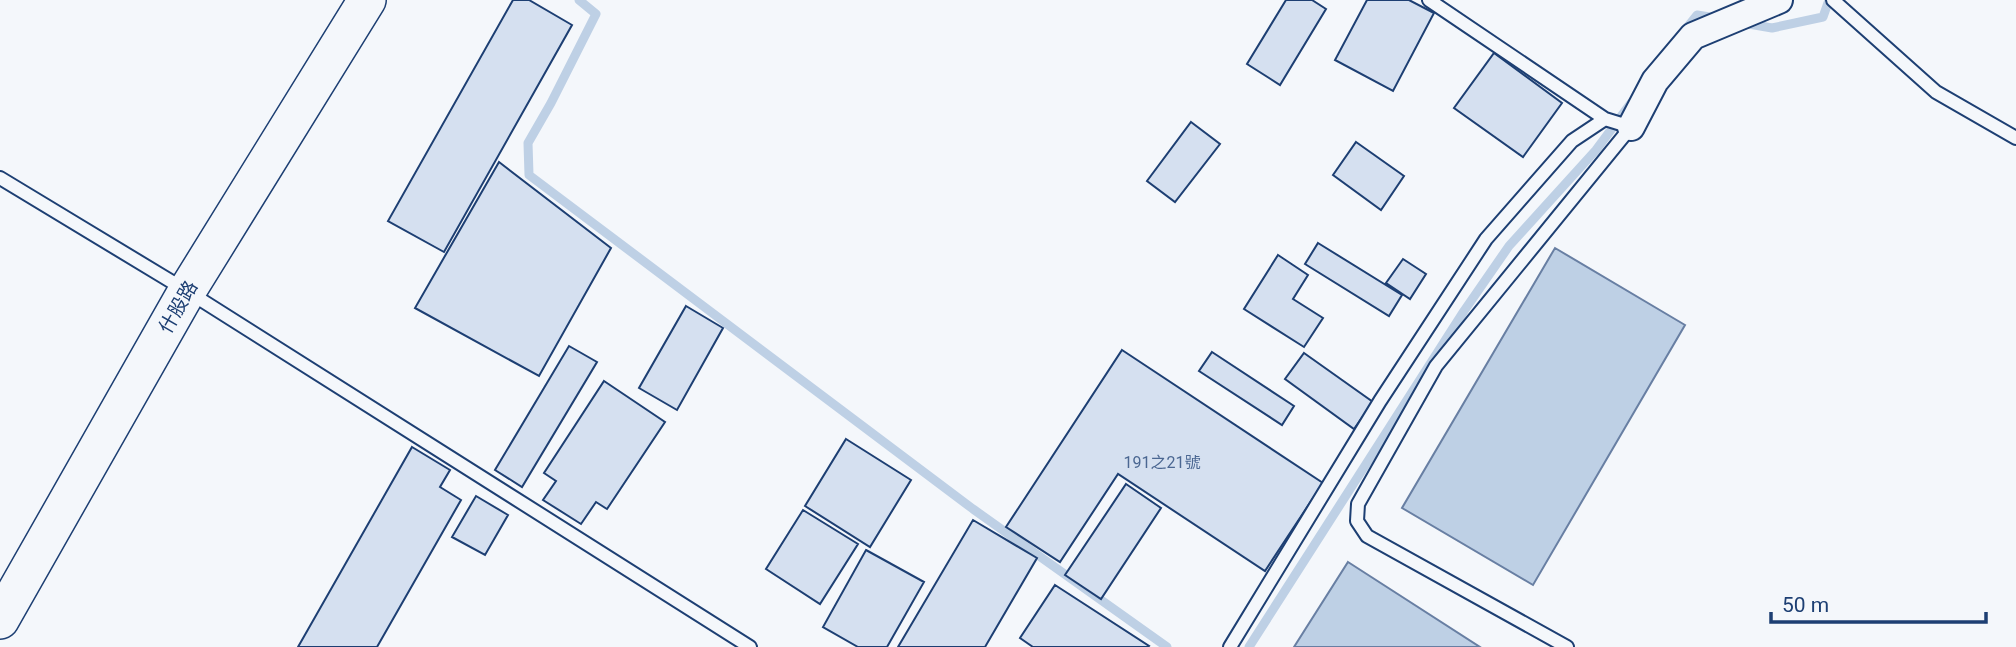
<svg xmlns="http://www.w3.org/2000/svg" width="2016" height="647" font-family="Roboto,'Noto Sans TC',sans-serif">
	<rect width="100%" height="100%" fill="#f4f7fb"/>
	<path fill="#bed0e5" stroke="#687fa3" stroke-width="2" d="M1555,248L1685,325L1533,585L1402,508Z
		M1348,562L1480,647H1294Z"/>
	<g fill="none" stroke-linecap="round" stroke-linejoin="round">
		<path stroke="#bed0e5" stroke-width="9" d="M579,0L596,14L551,103L528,143L529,175L973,509L1167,647
			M1743,23L1772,28L1823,17L1829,0
			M1685,30L1697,15L1716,18
			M1249,647L1464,311L1509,246L1596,150L1631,103"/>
	</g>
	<path fill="#d5e0f0" stroke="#1d3f73" stroke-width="2" d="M513,0H529L572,25L444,252L388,221Z
		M1286,0H1312L1326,9L1280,85L1247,64Z
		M1367,0H1409L1434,13L1393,91L1335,60Z
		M1494,53L1562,103L1523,157L1454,108Z
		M1191,122L1220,144L1175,202L1147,181Z
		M1356,142L1404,176L1381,210L1333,175Z
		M499,162L611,248L539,376L415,308Z
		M1318,243L1402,295L1389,316L1305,264Z
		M1278,255L1308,275L1293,299L1323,318L1304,347L1244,309Z
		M1403,259L1426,274L1410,299L1386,283Z
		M686,306L723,328L677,410L639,388Z
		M569,346L597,362L522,487L495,470Z
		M1122,350L1323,483L1265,571L1118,474L1060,562L1006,527Z
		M1212,352L1294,406L1282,425L1199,371Z
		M1304,353L1373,402L1354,429L1285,379Z
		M604,381L665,422L607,509L596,502L581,524L543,500L556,481L544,473Z
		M846,439L911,480L870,547L805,506Z
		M412,447L450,470L440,487L461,500L377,647H298Z
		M1126,484L1161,508L1101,599L1065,575Z
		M476,496L508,515L485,555L452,537Z
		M803,510L858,544L820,604L766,569Z
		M973,520L1037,558L985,647H898Z
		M866,550L924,582L887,647H858L823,627Z
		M1055,585L1149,646L1148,647H1033L1020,638Z"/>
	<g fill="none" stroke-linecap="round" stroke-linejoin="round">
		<g stroke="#1d3f73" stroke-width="16">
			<path id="lane" d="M1429,0L1605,119L1631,127L1436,366L1358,504L1357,521L1367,536L1567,647
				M1833,0L1936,92L2016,138
				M0,178L187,291L750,647
				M1230,647L1380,401L1486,239L1572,141L1605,119"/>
		</g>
		<g stroke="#1d3f73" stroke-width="30">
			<path id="street" d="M1631,127L1655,81L1693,36L1779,0"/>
		</g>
		<g stroke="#1d3f73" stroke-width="40">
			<path id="secondary" d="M0,620L187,291L367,0"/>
		</g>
		<use href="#lane" stroke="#f4f7fb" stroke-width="12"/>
		<use href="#street" stroke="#f4f7fb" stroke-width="26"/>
		<use href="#secondary" stroke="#f4f7fb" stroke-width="37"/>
	</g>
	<g text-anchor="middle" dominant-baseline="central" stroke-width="5" stroke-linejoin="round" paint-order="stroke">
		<g font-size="16" fill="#4b6792">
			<text x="1162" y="462">191之21號</text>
		</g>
		<g font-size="19" fill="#1d3f73" stroke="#f4f7fb">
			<text transform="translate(178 307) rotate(-60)">什股路</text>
		</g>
	</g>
	<path d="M1771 612v10h215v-10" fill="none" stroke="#1d3f73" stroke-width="3.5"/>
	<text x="1782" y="612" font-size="21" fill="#1d3f73" stroke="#f4f7fb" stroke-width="5" paint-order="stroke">50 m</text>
</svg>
